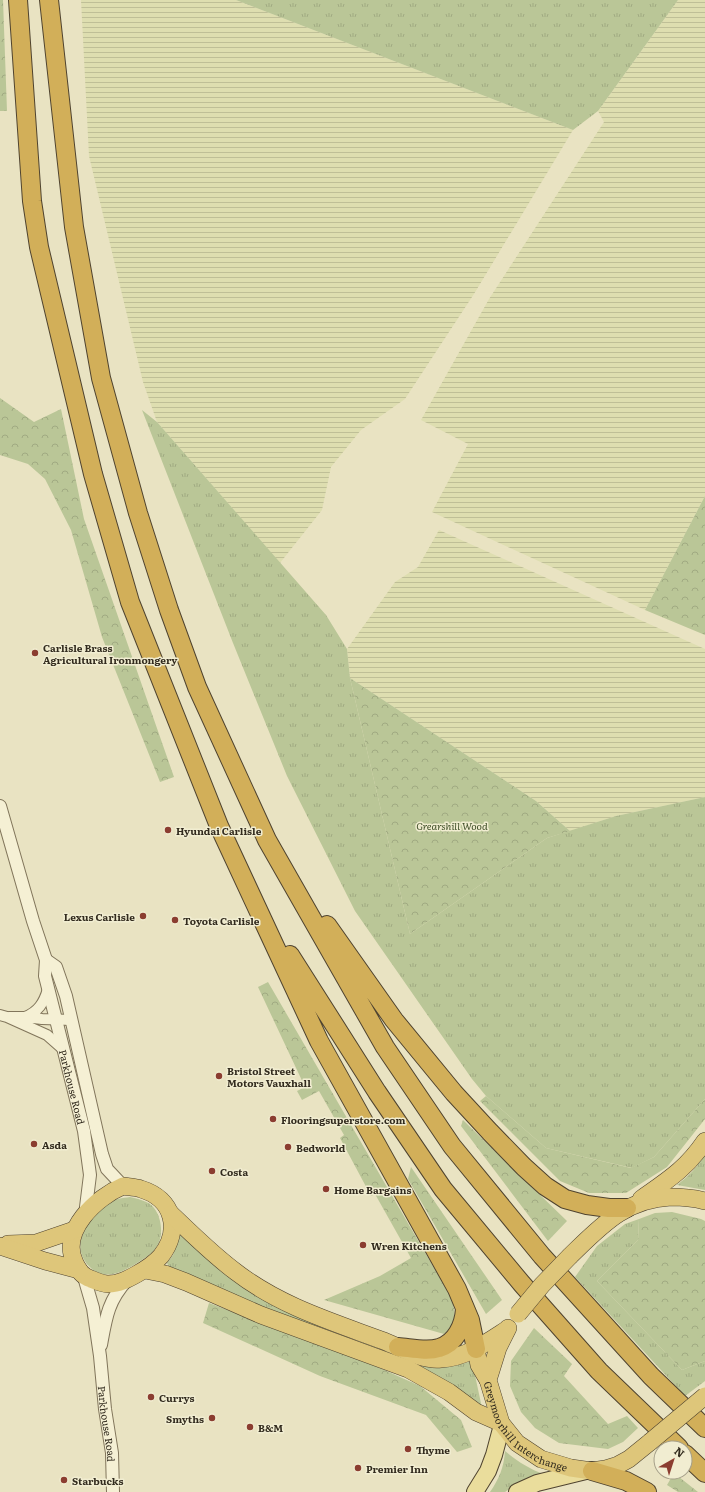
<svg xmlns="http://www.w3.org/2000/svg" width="705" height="1492" font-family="Literata,serif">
	<defs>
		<pattern id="farmland-rules" width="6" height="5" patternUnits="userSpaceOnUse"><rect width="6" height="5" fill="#dedeb0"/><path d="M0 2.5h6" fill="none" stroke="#bfbf97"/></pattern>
		<pattern id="grass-tufts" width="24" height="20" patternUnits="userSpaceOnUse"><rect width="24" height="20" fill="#bac697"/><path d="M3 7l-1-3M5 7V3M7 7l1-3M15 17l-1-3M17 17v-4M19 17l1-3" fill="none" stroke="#a0aa82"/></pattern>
		<pattern id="forest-crowns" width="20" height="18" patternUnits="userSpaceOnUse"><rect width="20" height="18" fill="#bac697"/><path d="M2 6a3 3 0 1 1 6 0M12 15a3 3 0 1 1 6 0" fill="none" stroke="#a0aa82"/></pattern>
	</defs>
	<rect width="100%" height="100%" fill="#e9e3c2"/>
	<path fill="url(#farmland-rules)" d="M81,0H236L573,130L474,294L405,399L361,430L331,467L322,510L280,563L157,422L143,382L89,156Z
		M678,0H705V496L645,610L432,512L468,444L421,420L489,299L604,122L598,111Z
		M439,530L705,649V797L616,816L570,831L536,801L350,678L347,649L395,582L418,567Z"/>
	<path fill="url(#grass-tufts)" d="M236,0H678L598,111L573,130Z
		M142,410L157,422L326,615L347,649L350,678L410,934L547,838L616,816L705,797V1099L654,1157L632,1168L546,1148L486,1096L472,1079L355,911L287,776L233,643Z
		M705,1155V1190L677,1185C689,1176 697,1167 705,1155Z
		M130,1197C138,1199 149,1201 154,1208C162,1218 164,1237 156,1248C151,1255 143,1259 137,1263C124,1271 107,1281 92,1269C72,1252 81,1231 96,1214C100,1211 103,1206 107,1203C113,1199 123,1198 130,1197Z
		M639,1219L638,1240L597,1281L682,1370L705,1361V1381L685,1396L575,1277L597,1246L625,1224Z
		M183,1233L371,1345L417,1364L431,1367L454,1366L472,1361L482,1408L271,1314L179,1270L169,1267L167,1263L173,1255L178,1237Z
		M505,1451C517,1461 529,1469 544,1474L512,1487L505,1492H490C499,1479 504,1467 505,1451Z"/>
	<path fill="url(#forest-crowns)" d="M0,0H3L7,111H0Z
		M0,398L34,422L61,409L84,519L174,777L160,782L102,637L71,530L45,479L28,464L0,455Z
		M705,496V635L645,610Z
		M350,678L536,801L570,831L547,838L410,934Z
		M268,982L452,1299C456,1316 457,1322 444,1334L324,1300L380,1276L411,1258L375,1194L371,1196L340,1138L344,1135L319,1091L302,1100L297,1091L305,1087L258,987Z
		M486,1096L546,1148L631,1168L654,1157L705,1099V1119L667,1167L626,1193H589L560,1181L480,1101Z
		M463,1120L567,1221L548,1241L461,1126Z
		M411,1167L502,1300L486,1314L408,1179Z
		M672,1212L701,1219L705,1221V1361L682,1370L597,1281L638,1240L639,1219L655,1213Z
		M209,1303L371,1364L420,1386L461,1420L472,1447L457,1452L426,1415L320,1376L203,1323Z
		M534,1328L572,1364L564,1376L608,1424L627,1416L638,1428L623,1442L608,1449L559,1443L535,1428L521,1412L510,1386L511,1361Z
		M674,1473L698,1492H678L667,1485Z"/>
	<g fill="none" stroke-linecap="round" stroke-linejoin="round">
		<g stroke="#81755b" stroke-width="12">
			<path id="minor" d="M0,1015L7,1017L47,1035L64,1050
				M9,1017H25L42,1019L72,1020
				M25,1017C38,1012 44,1003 48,989"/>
		</g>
		<g stroke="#81755b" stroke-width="14">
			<g id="tertiary">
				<path id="s1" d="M0,806L33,921L46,960L45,976L84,1131L90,1175L85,1215"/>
				<path d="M46,960L56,967L66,996L102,1154L107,1169L123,1186"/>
				<path id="s2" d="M84,1277L93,1308L100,1356L105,1409L112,1453L113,1492"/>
				<path d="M101,1345C106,1317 108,1301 127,1280"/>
			</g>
		</g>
		<g stroke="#4f432f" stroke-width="18">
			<path id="primary" d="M475,1492L488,1471L494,1455L502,1425
				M517,1492L537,1483L586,1471"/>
		</g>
		<g stroke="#4f432f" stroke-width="18">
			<g id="trunk">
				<path d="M123,1186C129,1187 135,1187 141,1189C174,1199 181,1230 161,1256C154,1264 146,1269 137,1274C128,1279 119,1284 108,1284C103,1284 96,1281 91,1279C82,1276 79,1271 75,1263C59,1231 97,1197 123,1186Z"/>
				<path d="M641,1199C668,1180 686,1169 705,1141"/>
				<path d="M171,1214C192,1234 213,1255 236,1272C280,1306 333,1322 384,1341C402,1348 421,1361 441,1359C465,1358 486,1343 506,1330"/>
				<path d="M8,1244L36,1243L74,1230"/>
				<path d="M0,1246L45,1261L79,1270"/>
				<path d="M570,1256C601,1226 625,1199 671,1197C683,1197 694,1198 705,1201"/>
				<path d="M145,1270L165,1274L186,1282L261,1315L408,1369L449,1392L476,1412L501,1423"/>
				<path id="s3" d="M508,1328L498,1348L488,1380L501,1423L517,1443L541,1459L571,1468L592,1471L605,1469L618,1465L629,1459L650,1442"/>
				<path d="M476,1349L479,1365L488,1380"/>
			</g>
		</g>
		<g stroke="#4f432f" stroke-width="20">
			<path id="motorway" d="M18,0L32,201L39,247L93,474L130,602L219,826L319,1041L457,1289L470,1320L476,1349
				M49,0L74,227L101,378L138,513L169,610L197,687L267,840L385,1047L452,1146L542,1256L651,1376L705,1428
				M327,925L394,1020L454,1093L490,1132L524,1167L545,1186L565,1199L587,1205L609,1208H627
				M290,955L377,1092L443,1189L522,1284L599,1371L679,1448
				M398,1347C411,1348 427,1352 439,1348C456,1343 464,1325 465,1309
				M685,1454L705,1473
				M592,1471L626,1481L647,1492"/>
		</g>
		<use href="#minor" stroke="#f5f0d4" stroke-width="10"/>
		<use href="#tertiary" stroke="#f5f0d4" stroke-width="12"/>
		<use href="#primary" stroke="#eadd9c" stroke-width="16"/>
		<use href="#trunk" stroke="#dec67a" stroke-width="17"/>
		<use href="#motorway" stroke="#d2af59" stroke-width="18"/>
		<g stroke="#4f432f" stroke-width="18" stroke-linecap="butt">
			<path id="trunk-bridge" d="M518,1314L542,1285L570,1256
				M650,1442L705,1396"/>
		</g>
		<use href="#trunk-bridge" stroke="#dec67a" stroke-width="17"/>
	</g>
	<g fill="#8b3d30" stroke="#f1edd1" stroke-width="1.5">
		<circle cx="35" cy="653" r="4"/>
		<circle cx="168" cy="830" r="4"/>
		<circle cx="143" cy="916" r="4"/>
		<circle cx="175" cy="920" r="4"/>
		<circle cx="219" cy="1076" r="4"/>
		<circle cx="273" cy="1119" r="4"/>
		<circle cx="34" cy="1144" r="4"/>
		<circle cx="288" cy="1147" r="4"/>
		<circle cx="212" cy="1171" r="4"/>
		<circle cx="326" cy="1189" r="4"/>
		<circle cx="363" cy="1245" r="4"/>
		<circle cx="151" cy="1397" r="4"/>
		<circle cx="212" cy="1418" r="4"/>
		<circle cx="250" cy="1427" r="4"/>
		<circle cx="408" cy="1449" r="4"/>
		<circle cx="358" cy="1468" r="4"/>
		<circle cx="64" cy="1480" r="4"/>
	</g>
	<g text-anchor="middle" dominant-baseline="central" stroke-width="3" stroke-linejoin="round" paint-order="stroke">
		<g font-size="10" font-weight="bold" fill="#322b1e" stroke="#f1edd1" text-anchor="start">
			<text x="43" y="647">Carlisle Brass<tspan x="43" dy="12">Agricultural Ironmongery</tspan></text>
			<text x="176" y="830">Hyundai Carlisle</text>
			<text x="135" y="916" text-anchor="end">Lexus Carlisle</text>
			<text x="183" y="920">Toyota Carlisle</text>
			<text x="227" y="1070">Bristol Street<tspan x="227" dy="12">Motors Vauxhall</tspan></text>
			<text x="281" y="1119">Flooringsuperstore.com</text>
			<text x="42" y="1144">Asda</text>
			<text x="296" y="1147">Bedworld</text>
			<text x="220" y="1171">Costa</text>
			<text x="334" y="1189">Home Bargains</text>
			<text x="371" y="1245">Wren Kitchens</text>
			<text x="159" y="1397">Currys</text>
			<text x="204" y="1418" text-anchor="end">Smyths</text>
			<text x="258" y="1427">B&amp;M</text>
			<text x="416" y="1449">Thyme</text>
			<text x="366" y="1468">Premier Inn</text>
			<text x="72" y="1480">Starbucks</text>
		</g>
		<g font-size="10" font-style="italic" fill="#3d4d26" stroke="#f1edd1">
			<text x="452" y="825">Grearshill Wood</text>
		</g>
		<g font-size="10" fill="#322b1e" stroke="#f1edd1">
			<text stroke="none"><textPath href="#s1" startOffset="291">Parkhouse Road</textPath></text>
			<text stroke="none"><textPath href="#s3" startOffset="120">Greymoorhill Interchange</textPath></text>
			<text stroke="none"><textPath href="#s2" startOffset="149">Parkhouse Road</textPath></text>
		</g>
	</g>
	<g transform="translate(673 1460) rotate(39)"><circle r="19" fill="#f1edd1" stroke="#a59f89"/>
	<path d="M0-3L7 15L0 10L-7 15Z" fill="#8b3d30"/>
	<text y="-6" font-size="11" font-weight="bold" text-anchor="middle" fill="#322b1e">N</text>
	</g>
</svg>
